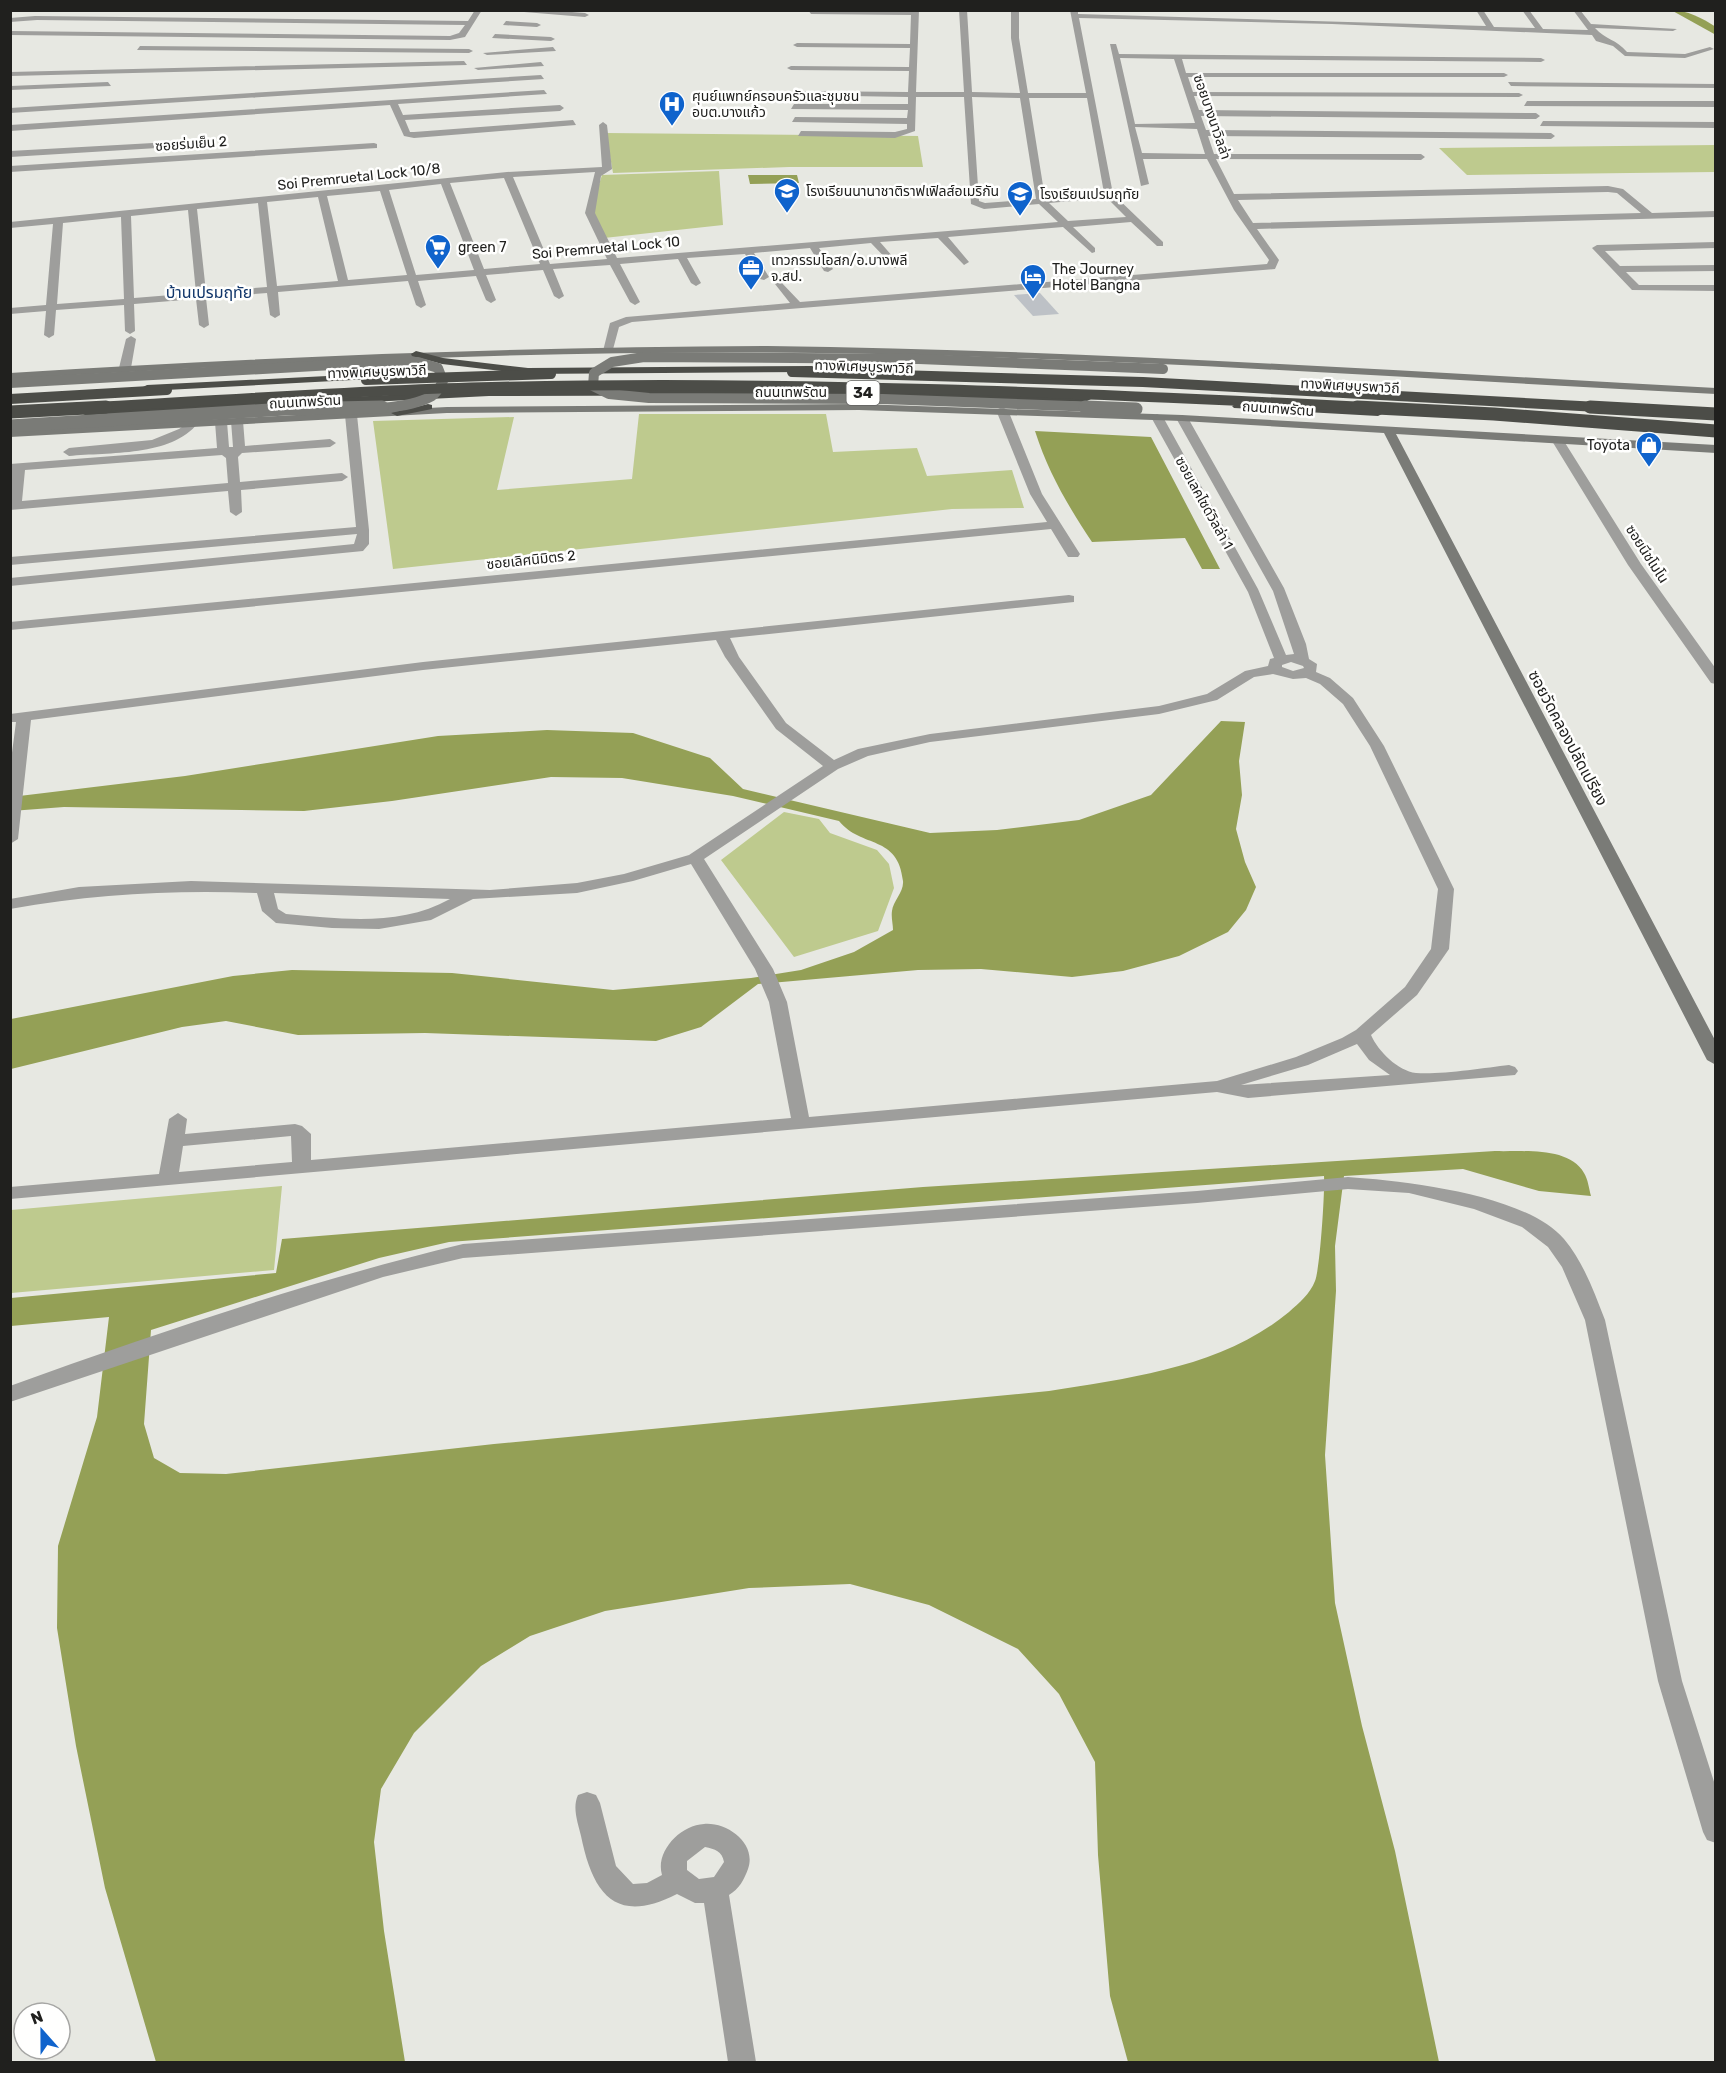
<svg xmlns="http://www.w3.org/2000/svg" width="1726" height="2073" font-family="Rubik,'Noto Sans Thai',sans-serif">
	<rect width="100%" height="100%" fill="#e7e8e2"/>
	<path fill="#beca8e" d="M606,133L918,136L923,167H789L613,173Z
		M1715,145V172L1467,175L1439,148Z
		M719,171L723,225L604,238L590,213L602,175Z
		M639,414H826L833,452L917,448L927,476L1012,470L1024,508L952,509L393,569L373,421L514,417L497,490L632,479Z
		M784,812L819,819L830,833L877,850L889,864L894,888L878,931L794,957L721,860Z
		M282,1186L274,1270L11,1293V1210Z"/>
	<path fill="#94a056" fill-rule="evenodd" d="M748,175H797L799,183L750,184Z
		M1035,431L1151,437L1220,569H1202L1185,538L1092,542C1068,506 1048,472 1035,431Z
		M1221,721L1245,722L1239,761L1242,795L1236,829L1245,862L1256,887L1246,910L1228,932L1179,956L1123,971L1072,977L981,969L918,970L758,984L701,1027L656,1041L425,1033L298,1035L226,1021L182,1027L11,1069V1019L233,976L292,970L452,973L613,990L751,978L801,970L854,952L893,930C893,924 891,917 892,911C893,901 904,892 903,881C898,834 862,849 839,821L733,796L622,778L551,777L392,801L304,811L64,807L11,811V797L185,776L438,736L547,730L633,733L710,758L743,789L930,833L997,830L1079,820L1151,795Z
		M1495,1151C1521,1152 1569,1146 1584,1173C1588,1179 1589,1189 1591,1196L1539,1191L1463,1169L1344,1176L1335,1246L1336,1291L1325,1455L1335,1603L1362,1726L1395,1851L1439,2062H1128L1110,1996L1098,1855L1095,1762L1059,1694L1018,1649L929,1605L850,1584L749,1588L605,1611L530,1636L481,1666L414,1733L381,1789L374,1842L384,1931L405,2062H156L105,1888L76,1746L57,1628L58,1546L97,1417L109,1317L11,1326V1298L276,1273L282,1239L923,1187ZM1324,1176C1325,1192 1320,1269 1315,1281C1310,1294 1299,1303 1289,1312C1223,1367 1131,1378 1049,1391L494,1444L226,1474L180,1473L154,1458L144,1424L151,1330L379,1258L449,1242Z"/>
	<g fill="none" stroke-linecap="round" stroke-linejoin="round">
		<path fill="#94a056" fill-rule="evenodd" d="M1671,10C1687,10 1702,18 1716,27V35Z"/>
	</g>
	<path fill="#bdc1c6" d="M1040,293L1059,314L1033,316L1014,295Z"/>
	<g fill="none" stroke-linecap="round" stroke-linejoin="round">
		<path fill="#9e9e9c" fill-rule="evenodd" d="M475,10H482L465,37L450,40L10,35V31L450,36L459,33L465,25L37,20L10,22V18L35,16L468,21Z
			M546,10L585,13L589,15L585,17L512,11Z
			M808,10H919L916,92H964L959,10H967L972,92L1020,93L1011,38V10H1019V38L1028,93H1086L1070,10H1078V14L1486,26L1476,10H1483L1494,27L1535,28L1522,10H1529L1543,29L1588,30L1573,10H1580L1591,24L1677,29L1673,31L1595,28C1606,40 1616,39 1627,52L1685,54L1710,47L1714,49L1685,58L1625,56L1613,46L1596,41L1592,35L1332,24L1079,18L1113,194L1163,242V246H1157L1131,222L1073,227L1095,248V252L1092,253L1063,227L948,237L969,262L964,265L938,238L880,242L900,265L895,268L871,243L819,248L833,269L828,272L824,271L810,248L754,253L769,277L764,280L760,279L745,254L687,258L701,283L696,286L691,283L678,259L620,264L640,302L635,305L630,302L610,265L553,269L564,296L559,299L554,296L543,270L486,275L496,300L491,303L486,300L476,276L418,281L426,305L421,308L416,305L408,281L278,292L280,315L275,318L270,315L267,293L206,298L209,325L204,328L199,325L196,299L134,304L135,331L130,334L125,331L124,305L56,310L54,335L49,338L44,335L46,311L10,314V308L46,305L53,224L10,228V222L507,172L602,167L599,125L603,122L607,125L612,169L601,176L595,213L617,258L1058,222L1039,204L984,209L971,204L964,97H916L915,131L895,138L798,136L801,131L895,132L907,129V124L792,122L795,117L907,118L908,110L791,109L794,104H908V97L792,95L795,91L908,92L909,71L791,70L787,68L791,66L909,67L910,48L797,47L793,45L797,43L910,44L911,15L811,14ZM972,97L1020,98L1036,199L985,203L979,201ZM1029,98H1087L1104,193L1045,198ZM595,172L585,213L607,259L550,264L513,177ZM504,178L540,264L484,269L450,183ZM441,184L474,270L416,275L389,190ZM380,191L407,275L348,280L327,196ZM318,197L338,281L277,286L267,202ZM1107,198L1126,217L1068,221L1049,203ZM258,203L267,287L206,292L197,209ZM188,210L196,293L134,298L131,216ZM121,217L124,299L57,304L63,223Z
			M506,21L537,23L541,25L537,27L503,25Z
			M495,34L551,37L555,39L551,41L492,38Z
			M1110,44H1116L1119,54L1541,58L1545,60L1541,62L1182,59L1186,73H1504L1508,75L1504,77H1188L1193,92L1519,93L1523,95L1519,97L1194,96L1199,110L1536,113L1540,116L1536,119L1201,116L1206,130L1551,133L1555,136L1551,139L1208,136L1214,154H1421L1425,157L1421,160L1216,159L1234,194L1608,186L1623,189L1652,213L1716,211V217L1257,229L1279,260L1275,269L632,322L619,327L612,353L603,351L610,323L626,317L790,303L775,284L780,281L800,302L1267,264L1269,260L1234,210L1207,159H1143L1149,184L1141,186ZM1120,58L1174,59L1195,123L1135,124ZM1135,127L1197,129L1205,154L1142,153ZM1608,192L1617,193L1641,213L1253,223L1238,200Z
			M140,46L469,49L473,51L469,53L137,50Z
			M553,47L556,51L487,55L483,53Z
			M464,61L467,65L10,76V72Z
			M541,62L544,66L478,70L474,68Z
			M541,75L544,79L10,113V108Z
			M108,82L111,86L10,90V86Z
			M1508,82L1716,84V88L1511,86Z
			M544,90L547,94L398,104L403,115L560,105L564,108L560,111L405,120L410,132H414L573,120L576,125L414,138L404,136L390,105L10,131V125Z
			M1527,101H1716V107L1524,106Z
			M1543,121L1716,122V128L1540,126Z
			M171,142L174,143V147L10,157V151Z
			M374,143L377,144V148L10,172V166Z
			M1716,242V248L1605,251L1620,266L1716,265V271L1626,272L1639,285H1716V291L1632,290L1592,248L1597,245Z
			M131,336L136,339L131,368L125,371L119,368L126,339Z
			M1002,407L1008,410L1042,494L1080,554L1078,557H1068L1051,529L10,630V622L1047,522L1030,494L996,410Z
			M351,412L357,415L369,530V544L363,551L10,586V578L354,544L357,534L10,565V557L356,527L345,415Z
			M1157,414L1163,417L1258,589L1286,655L1294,654L1273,591L1176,418L1182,415L1188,418L1284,588L1306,644L1309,659L1317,664L1316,672L1330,678L1353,698L1384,746L1454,889L1449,949L1417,995L1371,1035C1378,1051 1398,1071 1416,1073C1439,1075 1484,1068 1509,1065L1515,1067L1518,1071L1515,1075L1248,1098L1217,1092L10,1199V1187L159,1174L169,1119L178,1113L187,1119L185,1134L295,1124L302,1126L311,1134V1160L791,1118L769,1002L755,969L691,864L633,881L577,893L473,899L431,920L379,929L332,928L276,923L262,911L257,893C171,890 95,894 10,909V899L79,887L191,881L490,890L577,883L624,874L689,855L823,766L776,729L725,657L716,640L423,670L31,720L18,839L10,844V768L16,722H10V714L423,662L1069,595L1074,596V602L730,638L739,657L786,723L834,760L858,749L930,734L1159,706L1207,694L1245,671L1268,666L1270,659L1274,658L1248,592L1151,417ZM1291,662L1303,666L1304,668L1293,671L1282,667V665ZM1273,674L1293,679L1306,678L1320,684L1343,704L1370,746L1438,889L1431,949L1405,987L1356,1030L1342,1038L1296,1057L1217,1081L809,1117L787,1002L773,969L704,859L838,769L868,756L930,742L1159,714L1217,700L1254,677ZM274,893L450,899C400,927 341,919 286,914L278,909ZM1357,1044L1369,1060L1390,1075L1241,1085L1308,1065ZM291,1136L292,1162L179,1172L183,1146Z
			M237,418L243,421L245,446L330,439L336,443L330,447L242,453L238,457L240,482L342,473L348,477L342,481L241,490L242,512L236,516L230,512L228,491L10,510V464L217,448L215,422L221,419L227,422L229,447H233L231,421ZM222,455L226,458L228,483L22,501L25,470Z
			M192,420L198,423C171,457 109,452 69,456L63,452L69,448L152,440L179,429Z
			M1554,438H1562L1641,564L1716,669V684L1711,683L1628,565L1552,441Z
			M1348,1177C1405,1181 1525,1194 1564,1239C1584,1263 1594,1292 1605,1320L1682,1681L1716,1788V1843L1707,1840L1703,1832L1658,1681L1585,1320L1562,1267L1548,1247L1522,1227L1474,1209L1409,1193L1348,1189L1197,1203L463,1258L383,1277L10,1402V1386C159,1332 310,1281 463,1244L1197,1191Z
			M587,1792L596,1795L600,1803L616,1866L633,1884L647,1883L662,1875C655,1852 680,1825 704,1824C728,1822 757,1844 748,1869C744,1880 739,1889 729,1895L756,2062H728L704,1903H695L677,1894C616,1925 593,1895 581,1836C578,1823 572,1808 578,1795ZM705,1847C715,1849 722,1851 724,1862L714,1877L699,1879L687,1870V1861Z"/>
		<path fill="#7a7b77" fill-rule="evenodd" d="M768,346C1084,350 1400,371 1716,388V394C1436,380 1156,360 876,354C587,348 299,361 10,379V373C263,357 515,347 768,346Z
			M859,404L1182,415L1716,445V453L1396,434L1716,1042V1065L1707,1060L1384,433L1182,421L859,410L447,413L10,437V430L447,407Z"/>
		<path fill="#4c4d48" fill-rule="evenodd" d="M416,351L443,358L528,368L812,366L818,369L812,372L526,374L442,364L412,356L411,354Z
			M386,373L392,376L390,378L147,391L141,388L147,385Z
			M809,389L1085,396L1091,399L1085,402L809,395L489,396L87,416L81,413L87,410L489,390Z
			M1238,403L1378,410L1384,413L1378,416L1234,408L1232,406Z
			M428,404L432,405V409L397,416L391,413Z"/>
		<path stroke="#7a7b77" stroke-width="10" d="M10,383L386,362H418L438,368L443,381C440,386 437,393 432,396C401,413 345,408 311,408
			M1123,408L883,399L649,398L609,394L593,386L594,373L612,362L644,357L919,359L1163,369"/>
		<path stroke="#7a7b77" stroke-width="13" d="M1085,407L1136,409
			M10,426L285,409L382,407"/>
		<path stroke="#4c4d48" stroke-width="10" d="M792,372L1143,382L1617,408
			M366,380L551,374
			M10,399L167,390
			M78,408C216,401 354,390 492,387C790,380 1088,393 1386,408"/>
		<path stroke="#4c4d48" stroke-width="13" d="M1357,407L1494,414L1716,431
			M1590,407L1716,414
			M10,412L106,407"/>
	</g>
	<defs>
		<g id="hospital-pin" transform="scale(1.35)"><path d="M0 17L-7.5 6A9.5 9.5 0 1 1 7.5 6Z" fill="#0f63cc" stroke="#fffffe"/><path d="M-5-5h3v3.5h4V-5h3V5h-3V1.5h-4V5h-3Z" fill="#fff"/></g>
		<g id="university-pin" transform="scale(1.35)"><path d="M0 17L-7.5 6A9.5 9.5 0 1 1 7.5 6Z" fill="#0f63cc" stroke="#fffffe"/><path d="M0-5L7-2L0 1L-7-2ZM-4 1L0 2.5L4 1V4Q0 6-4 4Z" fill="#fff"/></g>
		<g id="school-pin" transform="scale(1.35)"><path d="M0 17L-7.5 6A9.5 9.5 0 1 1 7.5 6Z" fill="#0f63cc" stroke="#fffffe"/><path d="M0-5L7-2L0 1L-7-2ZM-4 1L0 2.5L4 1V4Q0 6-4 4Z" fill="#fff"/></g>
		<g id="supermarket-pin" transform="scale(1.35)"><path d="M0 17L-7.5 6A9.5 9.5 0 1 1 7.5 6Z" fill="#0f63cc" stroke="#fffffe"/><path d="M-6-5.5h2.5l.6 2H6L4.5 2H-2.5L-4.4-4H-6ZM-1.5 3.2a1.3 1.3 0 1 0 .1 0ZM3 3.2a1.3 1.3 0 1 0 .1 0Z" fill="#fff"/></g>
		<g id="office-pin" transform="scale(1.35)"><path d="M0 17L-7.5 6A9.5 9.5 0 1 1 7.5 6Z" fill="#0f63cc" stroke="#fffffe"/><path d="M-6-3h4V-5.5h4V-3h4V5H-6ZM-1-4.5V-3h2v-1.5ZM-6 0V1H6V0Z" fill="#fff"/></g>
		<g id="hotel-pin" transform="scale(1.35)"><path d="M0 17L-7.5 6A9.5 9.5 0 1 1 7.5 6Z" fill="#0f63cc" stroke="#fffffe"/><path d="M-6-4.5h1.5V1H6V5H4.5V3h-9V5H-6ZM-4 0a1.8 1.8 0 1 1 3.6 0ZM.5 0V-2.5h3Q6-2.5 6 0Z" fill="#fff"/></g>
		<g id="shop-pin" transform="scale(1.35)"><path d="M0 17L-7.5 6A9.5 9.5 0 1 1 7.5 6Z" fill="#0f63cc" stroke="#fffffe"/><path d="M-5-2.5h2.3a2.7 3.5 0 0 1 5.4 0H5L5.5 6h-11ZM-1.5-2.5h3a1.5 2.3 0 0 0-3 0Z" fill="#fff"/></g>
	</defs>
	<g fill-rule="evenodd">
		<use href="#hospital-pin" x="672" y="104"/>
		<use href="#university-pin" x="787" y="191"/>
		<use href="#school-pin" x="1020" y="194"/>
		<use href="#supermarket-pin" x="438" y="247"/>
		<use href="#office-pin" x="751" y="268"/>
		<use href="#hotel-pin" x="1033" y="277"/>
		<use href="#shop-pin" x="1649" y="445"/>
	</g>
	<g text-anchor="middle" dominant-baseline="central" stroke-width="5" stroke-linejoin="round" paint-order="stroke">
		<g font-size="14" fill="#20201e" stroke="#fffffe" text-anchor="start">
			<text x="692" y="96">ศุนย์แพทย์ครอบครัวและชุมชน<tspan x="692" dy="16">อบต.บางแก้ว</tspan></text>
			<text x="806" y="191">โรงเรียนนานาชาติราฟเฟิลส์อเมริกัน</text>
			<text x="1040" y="194">โรงเรียนเปรมฤทัย</text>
			<text x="458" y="247">green 7</text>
			<text x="771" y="260">เทวกรรมโอสก/อ.บางพลี<tspan x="771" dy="16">จ.สป.</tspan></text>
			<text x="1052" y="269">The Journey<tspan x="1052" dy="16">Hotel Bangna</tspan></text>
			<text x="1630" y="445" text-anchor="end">Toyota</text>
		</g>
		<g font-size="14" fill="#20201e" stroke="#fffffe">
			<text transform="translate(1212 117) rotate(71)">ซอยบางนาวิลล่า</text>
			<text transform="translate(191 144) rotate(-4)">ซอยร่มเย็น 2</text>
			<text transform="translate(359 177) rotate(-6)">Soi Premruetal Lock 10/8</text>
			<text transform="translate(606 248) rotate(-5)">Soi Premruetal Lock 10</text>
			<text transform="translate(864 367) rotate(2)">ทางพิเศษบูรพาวิถี</text>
			<text transform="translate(377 372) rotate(-2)">ทางพิเศษบูรพาวิถี</text>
			<text transform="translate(1350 386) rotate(3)">ทางพิเศษบูรพาวิถี</text>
			<text x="791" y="392">ถนนเทพรัตน</text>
			<text transform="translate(305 402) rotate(-3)">ถนนเทพรัตน</text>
			<text transform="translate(1278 409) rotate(4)">ถนนเทพรัตน</text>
			<text transform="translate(1204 503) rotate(61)">ซอยเลคไซด์วิลล่า 1</text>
			<text transform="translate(1647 554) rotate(57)">ซอยนีชโมโน</text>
			<text transform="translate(531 560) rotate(-6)">ซอยเลิศนิมิตร 2</text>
		</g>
		<rect fill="#fffffe" stroke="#636361" stroke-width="1.5" x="846.5" y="381" width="33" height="24" rx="4.5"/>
		<g font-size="15" font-weight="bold" fill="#20201e">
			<text x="863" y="393">34</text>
		</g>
		<g font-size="16" fill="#11366a" stroke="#fffffe">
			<text x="209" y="292">บ้านเปรมฤทัย</text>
		</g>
		<g font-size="16" fill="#20201e" stroke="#fffffe">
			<text transform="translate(1568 738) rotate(62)">ซอยวัดคลองปลัดเปรียง</text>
		</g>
	</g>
	<rect width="1726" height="2073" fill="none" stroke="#20201e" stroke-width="24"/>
	<g transform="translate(42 2031) rotate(339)"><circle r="28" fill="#fffffe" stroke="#a6a6a4" stroke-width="1.5"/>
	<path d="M0-4.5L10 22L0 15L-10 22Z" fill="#0f63cc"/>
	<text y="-9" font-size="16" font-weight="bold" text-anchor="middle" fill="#20201e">N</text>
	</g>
</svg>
